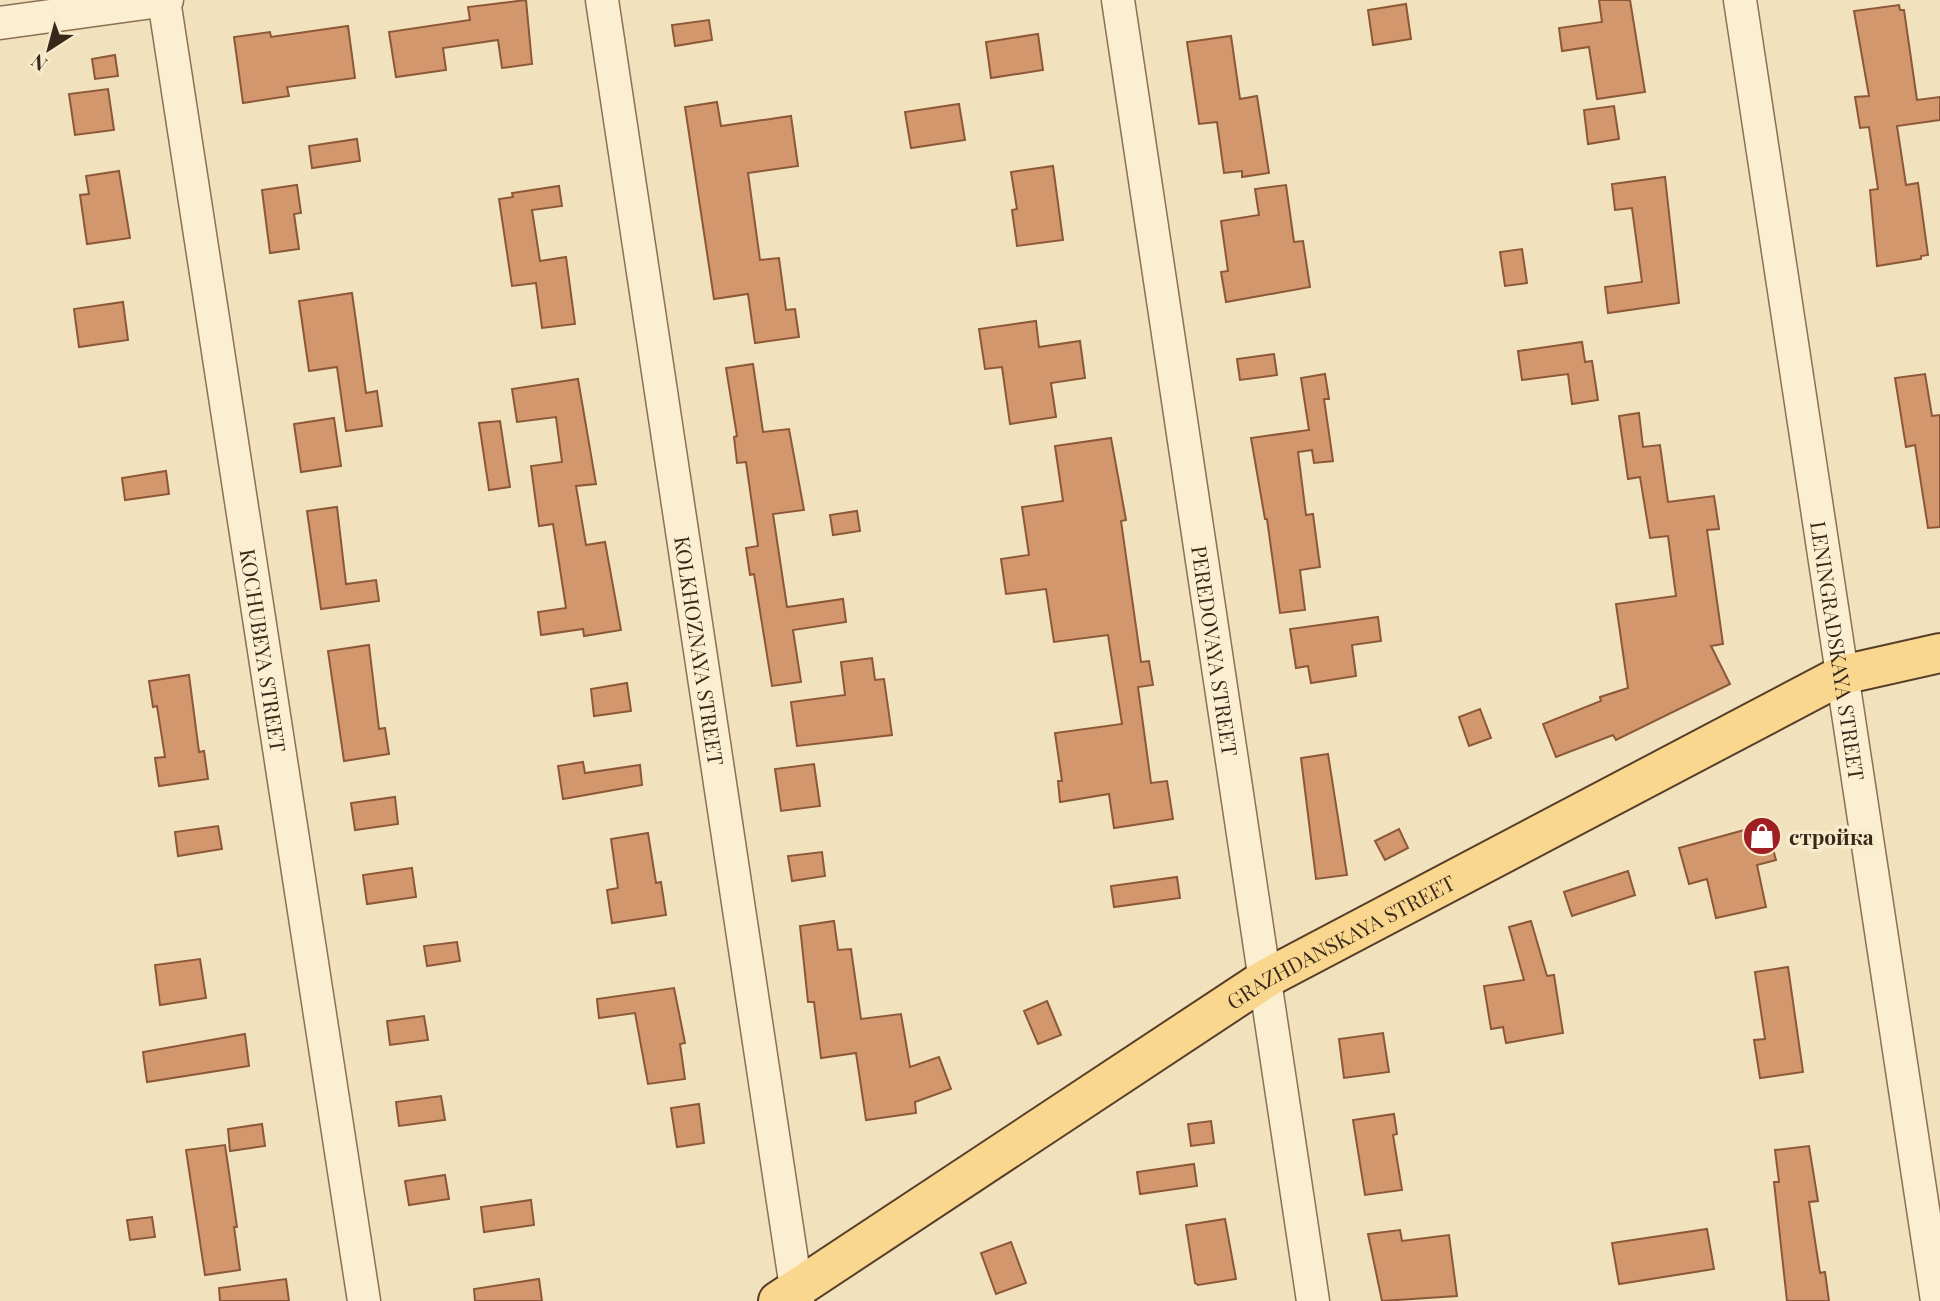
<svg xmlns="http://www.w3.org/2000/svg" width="1940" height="1301" font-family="'Playfair Display',serif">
	<rect width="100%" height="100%" fill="#f1e1bc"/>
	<path fill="#d3976e" stroke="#8c5838" stroke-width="2" d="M526,0L532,64L502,68L498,40L443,48L446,70L396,77L389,32L470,20L468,7Z
		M1599,0H1630L1645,92L1597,99L1589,47L1562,51L1559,28L1602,22Z
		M1406,4L1411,39L1373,45L1368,10Z
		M1899,5L1900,10H1904L1917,100L1940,97V120L1897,126L1906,185L1918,183L1928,255L1921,256V259L1877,266L1870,190L1878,189L1869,127L1860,128L1855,97L1869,96L1854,11Z
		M709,20L712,40L675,46L672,25Z
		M348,26L355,78L287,87L289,96L243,103L234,37L270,32L271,37Z
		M1038,34L1043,70L991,78L986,42Z
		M1231,36L1240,99L1257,96L1269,173L1242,177V171L1224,173L1217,122L1199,124L1187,42Z
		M115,55L118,76L95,79L92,59Z
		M108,89L114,130L75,135L69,94Z
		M717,102L721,126L791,116L798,166L748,173L760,260L779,258L786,310L795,309L799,337L755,343L748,294L714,299L685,107Z
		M959,104L965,140L911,148L905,112Z
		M1614,106L1619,139L1588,144L1584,110Z
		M357,139L360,161L312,168L309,146Z
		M1053,166L1063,240L1017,246L1012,210L1017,209L1011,172Z
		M119,171L130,238L87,244L80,195L89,194L86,176Z
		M1665,177L1679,303L1608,313L1605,287L1642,282L1632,208L1615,210L1612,184Z
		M297,185L301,213L294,214L299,249L270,253L262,190Z
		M1286,185L1294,242L1303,241L1310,287L1226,302L1221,272L1228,271L1221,221L1259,215L1255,189Z
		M559,186L562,206L532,210L540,261L566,257L575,324L542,328L536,283L512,286L499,199L513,197L512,193Z
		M1522,249L1527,283L1505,286L1500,252Z
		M352,293L366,393L377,391L382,426L346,431L337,367L309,371L299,301Z
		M123,302L128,340L79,347L74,309Z
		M1036,321L1039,347L1080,341L1085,378L1051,383L1056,417L1010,424L1002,367L985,369L979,329Z
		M1582,342L1585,362L1592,361L1598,400L1572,404L1568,374L1522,380L1518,351Z
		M1274,354L1277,375L1240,380L1237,359Z
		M753,364L763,432L789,429L804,510L773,514L787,607L843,599L846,622L793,630L801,682L772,686L754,574L750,575L746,548L758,546L746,462L737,463L734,437L737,436L726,368Z
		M1325,374L1329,399H1324L1333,461L1314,463L1312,450L1298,452L1306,515L1313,514L1320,567L1300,570L1305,610L1280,613L1267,519H1265L1251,438L1309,430L1301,378Z
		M1925,374L1932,416L1940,415V527L1928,528L1915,445L1906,447L1895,378Z
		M578,379L596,484L576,486L586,545L605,542L621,630L584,636L583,629L541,635L538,612L566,608L553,524L539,526L531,466L562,462L556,417L517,422L512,389Z
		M1639,413L1643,447L1660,445L1668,502L1714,496L1719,529L1707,530L1723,644L1711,646L1730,684L1616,740L1613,735L1556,757L1543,724L1601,701L1600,697L1628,688L1616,604L1676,596L1668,536L1650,538L1640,477L1628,479L1619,416Z
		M334,418L341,466L301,472L294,424Z
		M500,421L510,487L489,490L479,423Z
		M1111,438L1126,520L1121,521L1141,662L1149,661L1153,685L1138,687L1151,783L1167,781L1173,819L1114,828L1109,794L1060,802L1058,781H1062L1055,733L1122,724L1108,635L1054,642L1046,589L1006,594L1001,559L1029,555L1022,507L1063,501L1055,446Z
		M166,471L169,494L125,500L122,478Z
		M337,507L346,584L376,580L379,601L321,609L307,511Z
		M857,511L860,531L833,535L830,515Z
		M1378,617L1381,641L1352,645L1356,676L1311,683L1308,666L1296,668L1290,629Z
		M369,645L379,729L385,728L389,754L344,761L328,651Z
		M872,658L875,680L884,679L892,735L797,746L791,702L845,695L841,662Z
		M189,675L199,752L204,751L208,779L159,786L155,758L165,757L157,706L153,707L149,681Z
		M627,683L631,711L594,716L591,689Z
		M1480,709L1491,738L1469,746L1459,717Z
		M1328,754L1347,875L1316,879L1301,758Z
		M583,762L585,773L640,765L642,785L563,799L558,766Z
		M814,764L820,806L781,811L775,769Z
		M395,797L398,824L355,830L351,803Z
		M1766,824L1776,860L1757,865L1766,907L1716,918L1707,879L1689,884L1679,848Z
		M218,826L222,849L178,856L175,832Z
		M1399,829L1408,848L1385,860L1375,841Z
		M648,833L656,883L661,882L666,915L612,923L607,890L618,888L611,839Z
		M822,852L825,876L792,881L788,856Z
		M412,868L416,897L367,904L363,875Z
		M1628,871L1635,895L1572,916L1564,892Z
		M1177,877L1180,898L1114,907L1111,886Z
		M834,921L838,950L851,949L861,1019L901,1014L910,1067L939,1057L951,1089L915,1102L916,1113L866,1120L856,1053L821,1058L814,1002H808L800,926Z
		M1531,921L1547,976L1554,975L1563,1033L1506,1043L1503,1027L1491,1029L1484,986L1524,980L1509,927Z
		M457,942L460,961L427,966L424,946Z
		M200,959L206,998L160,1005L155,965Z
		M1788,967L1803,1072L1760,1078L1754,1040L1765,1039L1755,972Z
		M674,988L685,1043L680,1044L685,1079L648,1084L635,1013L599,1018L597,999Z
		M1047,1001L1061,1035L1038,1044L1024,1011Z
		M424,1016L428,1040L390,1045L387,1021Z
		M1383,1033L1389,1072L1344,1078L1339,1039Z
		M245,1034L249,1066L147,1082L143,1052Z
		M441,1096L445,1120L399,1126L396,1102Z
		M699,1104L704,1143L677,1147L671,1108Z
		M1394,1114L1397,1134L1393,1135L1402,1190L1365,1195L1353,1120Z
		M1211,1121L1214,1143L1191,1146L1188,1124Z
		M262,1124L265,1146L230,1151L228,1129Z
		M225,1145L237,1227H234L240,1270L205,1275L186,1150Z
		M1809,1146L1818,1201L1809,1202L1820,1273L1825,1272L1829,1301H1787L1774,1182H1779L1775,1150Z
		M1194,1164L1197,1186L1140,1194L1137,1172Z
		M445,1175L449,1199L409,1205L405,1181Z
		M531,1200L534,1225L484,1232L481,1207Z
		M152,1217L155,1237L130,1240L127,1220Z
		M1225,1219L1236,1279L1198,1285L1195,1283L1186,1225Z
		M1707,1229L1714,1269L1619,1284L1612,1243Z
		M1400,1230L1402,1241L1449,1235L1457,1296L1382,1301L1368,1234Z
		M1011,1242L1026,1283L996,1294L981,1253Z
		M286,1279L289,1301H220L219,1288Z
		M539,1279L542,1301H475L474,1289Z"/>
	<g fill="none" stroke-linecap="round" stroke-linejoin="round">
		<g stroke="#8a7054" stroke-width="35">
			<g id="minor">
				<path id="s1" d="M164,0L364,1301"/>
				<path id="s2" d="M602,0L798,1301"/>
				<path id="s3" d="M1118,0L1313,1301"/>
				<path id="s4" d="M1740,0L1937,1301"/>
				<path d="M0,23L167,0"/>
			</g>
		</g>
		<g stroke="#573e29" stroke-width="42">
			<g id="major">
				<path id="s5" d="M778,1301L1265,979L1842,675L1940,653"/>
			</g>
		</g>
		<use href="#minor" stroke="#fceed0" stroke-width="32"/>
		<use href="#major" stroke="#f9d78f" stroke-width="38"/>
	</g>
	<defs>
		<g id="shop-disc" transform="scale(2.0125)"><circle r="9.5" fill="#9f1f22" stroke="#f8ebcc"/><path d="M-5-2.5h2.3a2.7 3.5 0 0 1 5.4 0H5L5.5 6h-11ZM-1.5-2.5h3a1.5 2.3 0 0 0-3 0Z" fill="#fff"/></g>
	</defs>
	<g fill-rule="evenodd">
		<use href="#shop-disc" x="1762" y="836"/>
	</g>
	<g text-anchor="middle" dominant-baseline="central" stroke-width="7" stroke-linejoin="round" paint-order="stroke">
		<g font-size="21" fill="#38281a" stroke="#f8ebcc">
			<text stroke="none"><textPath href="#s2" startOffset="658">KOLKHOZNAYA STREET</textPath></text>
			<text stroke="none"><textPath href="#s4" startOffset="658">LENINGRADSKAYA STREET</textPath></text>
			<text stroke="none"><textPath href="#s1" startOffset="658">KOCHUBEYA STREET</textPath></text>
			<text stroke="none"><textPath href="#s3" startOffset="658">PEREDOVAYA STREET</textPath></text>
			<text stroke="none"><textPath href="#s5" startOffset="668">GRAZHDANSKAYA STREET</textPath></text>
		</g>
		<g font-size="21" font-weight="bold" fill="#38281a" stroke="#f8ebcc" text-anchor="start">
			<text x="1789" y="836">стройка</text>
		</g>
	</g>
	<g transform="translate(49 49) rotate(216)" stroke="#f8ebcc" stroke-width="5" paint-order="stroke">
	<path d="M0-5L12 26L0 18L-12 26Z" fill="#38281a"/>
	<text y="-10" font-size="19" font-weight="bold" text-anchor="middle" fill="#38281a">N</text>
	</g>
</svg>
